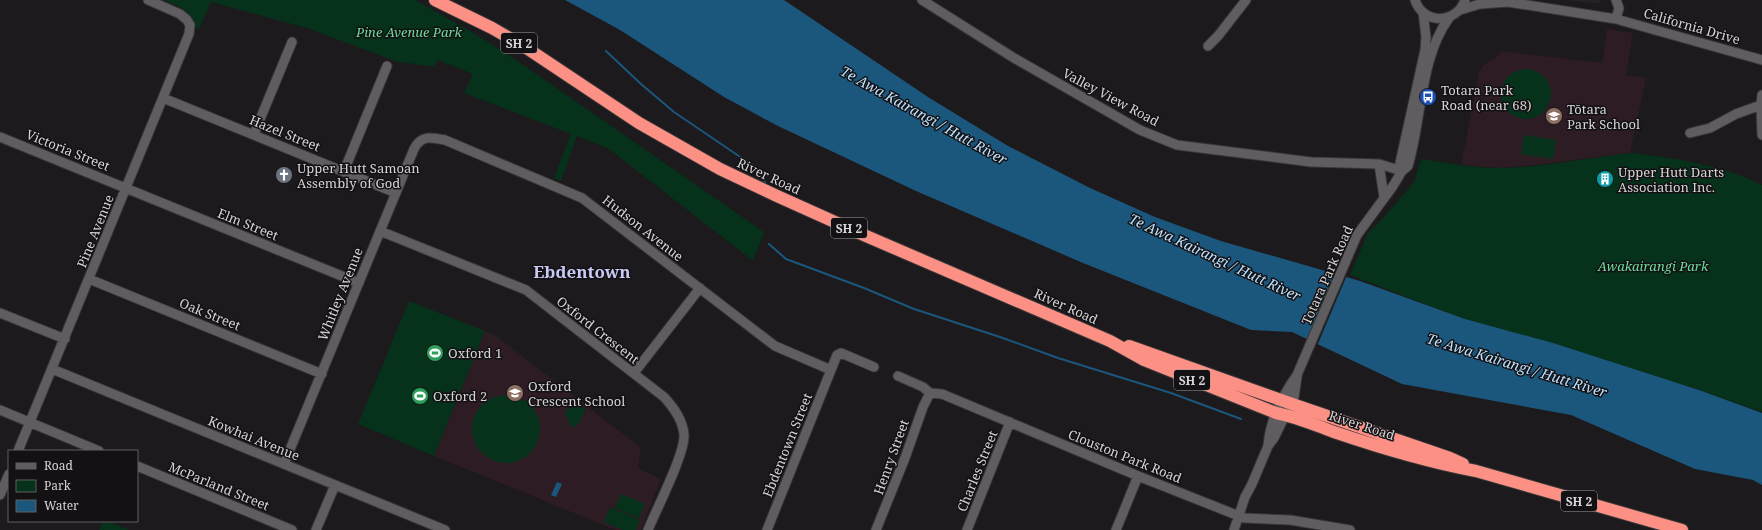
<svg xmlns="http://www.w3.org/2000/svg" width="1762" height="530" font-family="'Noto Serif',serif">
	<rect width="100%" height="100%" fill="#1c1a1c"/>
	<path fill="#262027" d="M1565,0H1602L1598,3H1592Z"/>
	<path fill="#2d1c23" d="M1607,29L1633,33L1626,75L1646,78L1630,153L1526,166L1499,168L1461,165L1479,73L1484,65L1498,56L1502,51L1602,63Z
		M485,331L499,338L641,448L638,468L661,479L641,530H616L434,456Z"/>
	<path fill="#06311b" d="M164,0H415L472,32L516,60L764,232L753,261L609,149L577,136L561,181L554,178L571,134L464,93L473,74L438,60L434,67L395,61L307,28L211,2L199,29L195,27C190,8 180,7 164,0Z
		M1501 94a25 25 0 1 1 50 0a25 25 0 1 1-50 0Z
		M1524,135L1556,140L1553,159L1521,154Z
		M1630,153C1671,157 1725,166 1762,185V412L1688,386L1587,360L1481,326L1350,275L1368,233L1385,216L1414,182L1421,159C1447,163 1474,168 1501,168C1544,167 1587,158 1630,153Z
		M409,301L485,331L434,456L358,424Z
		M472 429a34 34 0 1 1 68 0a34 34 0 1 1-68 0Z
		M577,402L585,409C585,414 581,417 580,422L574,427H571L565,413L569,407Z
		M621,494L645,504L639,518L615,508Z
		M610,507L640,520L636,530H623L604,522Z
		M103,521H107L129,530H99Z"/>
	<path fill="#1b567d" d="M565,0H784L928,97L1008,146L1090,188L1155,217L1221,241L1360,281L1465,319L1553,343L1699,390L1762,413V485L1753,480L1695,469L1571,415L1402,384L1292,332L1251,330L1083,263L916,191L778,126L724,97L620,30Z
		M557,482L562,484L556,497L551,495Z"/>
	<path fill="#1c1a1c" d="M1336,272L1347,275L1317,346L1307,341Z"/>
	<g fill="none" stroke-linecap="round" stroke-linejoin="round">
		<path stroke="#1b567d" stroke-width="2" d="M606,51L641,84L674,112L755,167L765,182
			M769,244L786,259L864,288L914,309L1000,337L1058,358L1171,393L1241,419"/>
		<g stroke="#393739" stroke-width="11">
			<path id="minor" d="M922,0L1014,58L1140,130L1177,145L1311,162L1379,164L1402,171
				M1415,0C1423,25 1457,24 1465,0
				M1616,0L1619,8L1616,19
				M1460,10L1480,4L1508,2L1616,19L1762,60
				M1208,46L1218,36L1246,0
				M1762,95L1761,105L1762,135
				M163,98L396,193
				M1690,133L1710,128L1736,114L1761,105
				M254,134L292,42
				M0,137L359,283
				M1379,164L1384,197
				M344,171L387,66
				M1402,171L1400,163L1425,50L1426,37L1423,12
				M380,231L526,290L664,397C674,408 683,420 684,435C685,454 656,510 648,530
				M89,279L322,374
				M0,313L65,339
				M52,369L445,530
				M634,373L700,288
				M898,376L923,387L930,393L942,394L1138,476L1244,518L1290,520L1350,530
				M0,410L99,451
				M1268,446C1270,420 1282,396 1297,375L1357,235L1393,186L1402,171L1408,166C1422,119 1420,57 1449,18
				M18,451L189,34L190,25L187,20L180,14L148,0
				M284,464L414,149C421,135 431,137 445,140L582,198L775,346L831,370
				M137,466L292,530
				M0,495L9,474
				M316,530L335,485
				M767,530L837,355L841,353L874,367
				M876,530L905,458L923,407L930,393
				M967,530L1010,422
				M1116,530L1138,476
				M1234,530L1245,497L1252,484L1268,446L1274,438L1294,397L1297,377"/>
		</g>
		<g stroke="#393739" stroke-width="14">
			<path id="highway" d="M435,0L492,28L525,47L639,123L720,169L777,196L866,236L1110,341L1144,360L1276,413C1297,417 1315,425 1334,432C1381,448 1428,462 1476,471L1682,530
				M1129,346L1298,406L1450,458L1463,464"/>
		</g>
		<use href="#minor" stroke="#5f5d60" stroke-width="9"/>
		<use href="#highway" stroke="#fc9084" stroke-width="12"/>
	</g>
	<defs>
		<g id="bus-disc" transform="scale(0.9)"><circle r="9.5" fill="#1a4fb4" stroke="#131113"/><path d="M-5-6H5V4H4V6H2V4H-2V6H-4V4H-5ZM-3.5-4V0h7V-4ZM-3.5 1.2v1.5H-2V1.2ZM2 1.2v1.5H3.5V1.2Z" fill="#fff"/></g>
		<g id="school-disc" transform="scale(0.9)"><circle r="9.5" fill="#8d6e63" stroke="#131113"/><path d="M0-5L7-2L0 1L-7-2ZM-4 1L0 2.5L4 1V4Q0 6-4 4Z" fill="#fff"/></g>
		<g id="church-disc" transform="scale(0.9)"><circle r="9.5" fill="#6b7280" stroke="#131113"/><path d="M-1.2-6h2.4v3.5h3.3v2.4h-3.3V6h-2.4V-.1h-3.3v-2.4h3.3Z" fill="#fff"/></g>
		<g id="building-disc" transform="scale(0.9)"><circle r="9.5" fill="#0f9aa8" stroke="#131113"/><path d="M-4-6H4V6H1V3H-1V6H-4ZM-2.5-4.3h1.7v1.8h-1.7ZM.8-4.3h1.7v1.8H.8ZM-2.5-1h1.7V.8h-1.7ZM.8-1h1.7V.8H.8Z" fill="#fff"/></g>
		<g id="stadium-disc" transform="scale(0.9)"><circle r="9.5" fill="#2e9e5b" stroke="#131113"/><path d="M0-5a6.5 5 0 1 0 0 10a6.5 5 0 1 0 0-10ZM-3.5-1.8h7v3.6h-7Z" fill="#fff"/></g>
	</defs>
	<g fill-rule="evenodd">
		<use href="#bus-disc" x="1428" y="97"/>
		<use href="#school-disc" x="1554" y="116"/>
		<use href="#church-disc" x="284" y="175"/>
		<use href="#building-disc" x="1605" y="179"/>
		<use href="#stadium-disc" x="435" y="353"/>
		<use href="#school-disc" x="515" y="393"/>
		<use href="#stadium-disc" x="420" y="396"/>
	</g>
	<g text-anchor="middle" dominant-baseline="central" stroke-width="3" stroke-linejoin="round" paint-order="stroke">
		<g fill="#131113" stroke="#9c9a9c" stroke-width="1">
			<rect x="501" y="33" width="36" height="20" rx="3"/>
			<rect x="831" y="218" width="36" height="20" rx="3"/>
			<rect x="1174" y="370" width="36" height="20" rx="3"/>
			<rect x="1561" y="491" width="36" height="20" rx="3"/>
		</g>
		<g font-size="12" font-weight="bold" fill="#d6d4d6">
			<text x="519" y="43">SH 2</text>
			<text x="849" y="228">SH 2</text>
			<text x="1192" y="380">SH 2</text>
			<text x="1579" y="501">SH 2</text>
		</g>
		<g font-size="13" fill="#d6d4d6" stroke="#131113">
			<text transform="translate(1692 26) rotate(16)">California Drive</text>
			<text transform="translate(1111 97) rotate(28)">Valley View Road</text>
			<text transform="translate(285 133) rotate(22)">Hazel Street</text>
			<text transform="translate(68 150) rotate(22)">Victoria Street</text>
			<text transform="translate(769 176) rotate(25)">River Road</text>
			<text transform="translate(248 224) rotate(22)">Elm Street</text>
			<text transform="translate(643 228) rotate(38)">Hudson Avenue</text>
			<text transform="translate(95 231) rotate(-68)">Pine Avenue</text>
			<text transform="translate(1327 275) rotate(-66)">Totara Park Road</text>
			<text transform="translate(340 294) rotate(-68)">Whitley Avenue</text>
			<text transform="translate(1066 306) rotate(24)">River Road</text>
			<text transform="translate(210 314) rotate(22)">Oak Street</text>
			<text transform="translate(598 330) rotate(38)">Oxford Crescent</text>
			<text transform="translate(1362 425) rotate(18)">River Road</text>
			<text transform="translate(254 438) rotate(22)">Kowhai Avenue</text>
			<text transform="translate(787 445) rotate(-68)">Ebdentown Street</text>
			<text transform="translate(1125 456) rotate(22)">Clouston Park Road</text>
			<text transform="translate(891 457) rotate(-70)">Henry Street</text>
			<text transform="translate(977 471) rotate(-68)">Charles Street</text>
			<text transform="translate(219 486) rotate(22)">McParland Street</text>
		</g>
		<g font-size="13" font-style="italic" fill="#6ddd9b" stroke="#131113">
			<text x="409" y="32">Pine Avenue Park</text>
			<text x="1653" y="266">Awakairangi Park</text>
		</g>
		<g font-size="13" fill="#d6d4d6" stroke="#131113" text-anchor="start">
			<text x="1441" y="90">Totara Park<tspan x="1441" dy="15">Road (near 68)</tspan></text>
			<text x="1567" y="109">Tōtara<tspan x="1567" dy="15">Park School</tspan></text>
			<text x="297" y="168">Upper Hutt Samoan<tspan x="297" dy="15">Assembly of God</tspan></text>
			<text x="1618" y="172">Upper Hutt Darts<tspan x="1618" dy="15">Association Inc.</tspan></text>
			<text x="448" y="353">Oxford 1</text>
			<text x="528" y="386">Oxford<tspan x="528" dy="15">Crescent School</tspan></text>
			<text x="433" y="396">Oxford 2</text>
		</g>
		<g font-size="14" font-style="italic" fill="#bce1fe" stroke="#131113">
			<text transform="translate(924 115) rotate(29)">Te Awa Kairangi / Hutt River</text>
			<text transform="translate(1215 257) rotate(25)">Te Awa Kairangi / Hutt River</text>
			<text transform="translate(1517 365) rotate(17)">Te Awa Kairangi / Hutt River</text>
		</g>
		<g font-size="17" font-weight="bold" fill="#c9c9f5" stroke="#131113">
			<text x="582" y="271">Ebdentown</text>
		</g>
	</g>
	<rect x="8" y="450" width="130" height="72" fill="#131113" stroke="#615f61"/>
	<rect x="16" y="463" width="20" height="6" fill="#5f5d60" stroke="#615f61"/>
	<text x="44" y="470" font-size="12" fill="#d6d4d6">Road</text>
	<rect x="16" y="480" width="20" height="12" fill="#06311b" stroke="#615f61"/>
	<text x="44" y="490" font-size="12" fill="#d6d4d6">Park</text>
	<rect x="16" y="500" width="20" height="12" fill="#1b567d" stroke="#615f61"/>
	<text x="44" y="510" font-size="12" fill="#d6d4d6">Water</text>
</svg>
